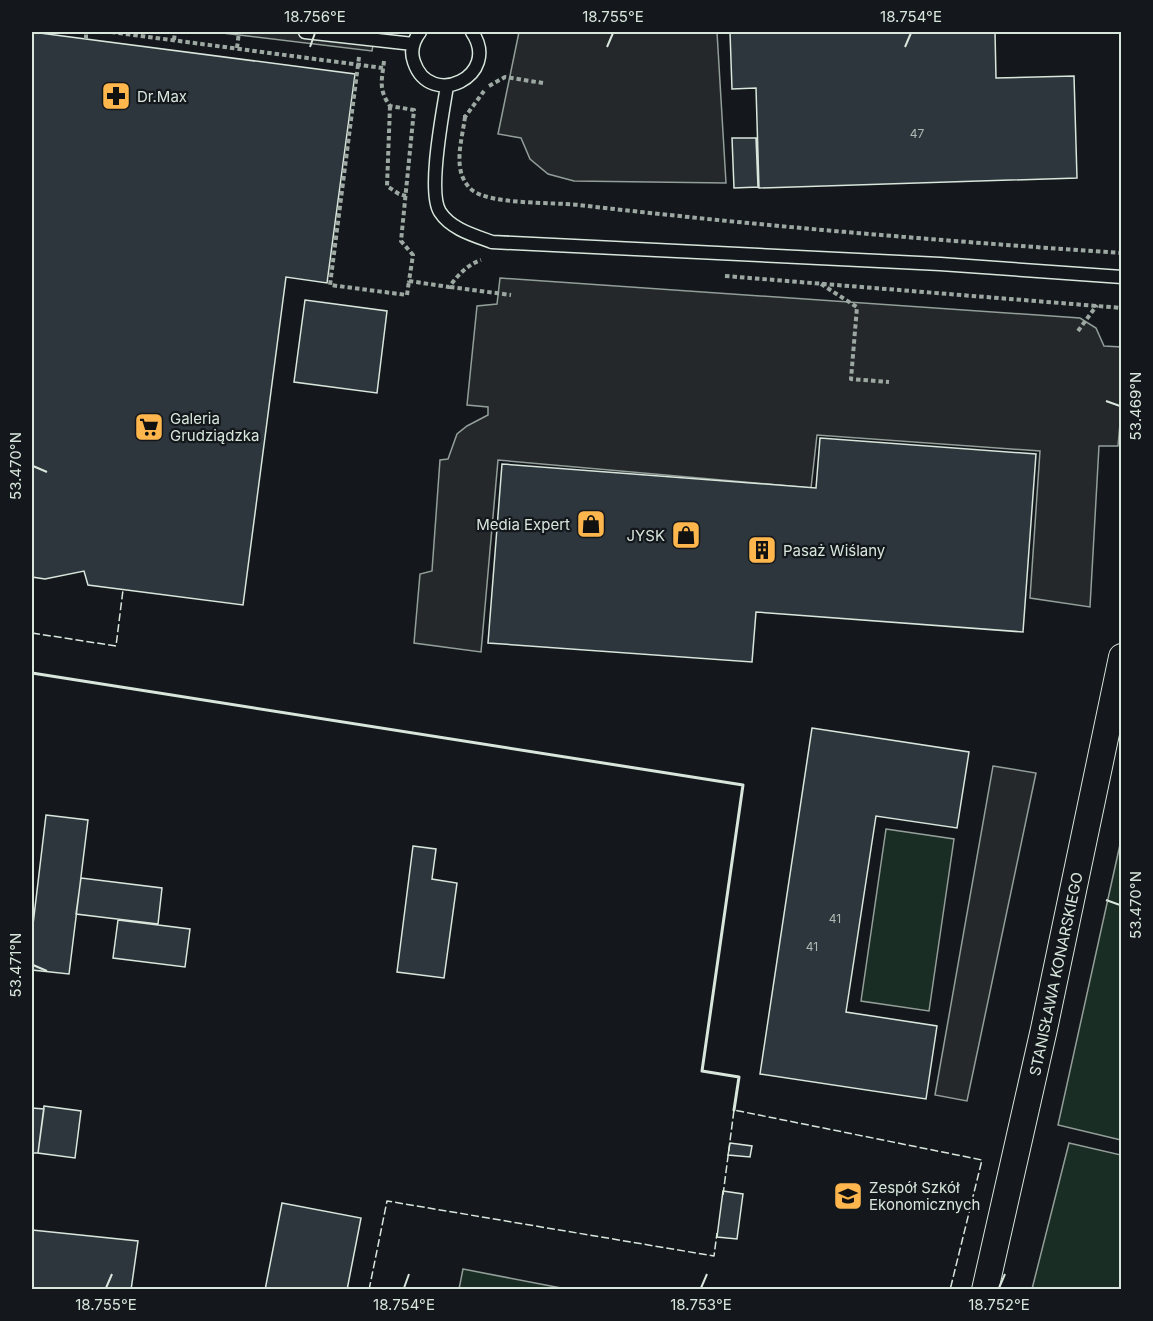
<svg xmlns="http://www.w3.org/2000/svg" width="1153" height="1321" font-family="Inter,sans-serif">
	<rect width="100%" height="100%" fill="#14181c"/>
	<path fill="#1a2d24" stroke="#939e99" stroke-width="1.5" d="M886,829L954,839L929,1011L861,1001Z
		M1121,840V1140L1058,1125Z
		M1069,1143L1121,1155V1289H1032Z
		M463,1269L561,1288L560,1289H459Z"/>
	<path fill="#24282b" stroke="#939e99" stroke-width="1.5" d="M214,32H375L372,51Z
		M519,32H717L726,183L574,181L548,174L530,159L521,138L498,134Z
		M500,278L1080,318L1096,328L1104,346L1122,347V401L1118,446H1099L1090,607L1030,598L1040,451L817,435L811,488L498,460L481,652L414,643L420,574L432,571L440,460L448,459L457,434L467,426L488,415V407L467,405L477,306L497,304Z
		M993,766L1036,773L967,1101L935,1095Z"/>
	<path fill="#2c363c" stroke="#d8e6dc" stroke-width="1.5" d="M32,32L355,74L327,283L286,277L243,605L88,585L84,571L45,579L32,577Z
		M730,32H995L996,78L1074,76L1077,178L759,188L756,88L732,89Z
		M732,138H756L758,187L734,188Z
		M305,300L387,311L377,393L294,382Z
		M820,438L1036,454L1023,632L756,612L752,662L488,643L502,464L816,488Z
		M812,728L969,752L957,828L876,816L846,1012L937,1026L926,1099L760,1074Z
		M46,815L88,820L69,974L32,970V933Z
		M413,846L436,849L432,879L457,883L444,978L397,972Z
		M81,878L162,888L158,924L76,914Z
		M118,920L190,929L185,967L113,958Z
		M44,1106L81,1111L75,1158L38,1153Z
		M32,1108L44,1109L38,1153H32Z
		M730,1143L752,1146L750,1157L728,1155Z
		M723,1191L743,1194L737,1239L717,1237Z
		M282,1203L361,1218L347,1290H265Z
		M32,1230L138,1241L131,1290H32Z"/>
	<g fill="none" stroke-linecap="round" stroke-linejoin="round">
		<g stroke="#d8e6dc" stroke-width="15">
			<path id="lane" d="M305,32L413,44
				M420,32C413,41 410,51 414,62C430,110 502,76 472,32
				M447,86C443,111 427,192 440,212C451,229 473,235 492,242L940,264L1122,277"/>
		</g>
		<g stroke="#d8e6dc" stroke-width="28">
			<path id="street" d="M985,1290L1044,1029L1122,657"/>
		</g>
		<path stroke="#9da8a2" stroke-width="4" stroke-dasharray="4.5 3" stroke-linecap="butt" d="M111,32L383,68
			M86,39V32
			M174,40L175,32
			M237,48L239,32
			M359,57L330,285L407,295L409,281
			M384,61C382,80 378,89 390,106L414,110L401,241L413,255L409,281L449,287C458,275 467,265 481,260
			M489,86L505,77L543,83
			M390,106L387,186L399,194L406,196
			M463,117H465L484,91
			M465,117C462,141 451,172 472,190C491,205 553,202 579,205C760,226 940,241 1122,253
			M725,276L1122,308
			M821,284L857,307L851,379L889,382
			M450,287L511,295
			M1078,331L1097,305"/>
		<use href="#lane" stroke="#14181c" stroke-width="12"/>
		<use href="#street" stroke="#14181c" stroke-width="26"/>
		<path stroke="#d8e6dc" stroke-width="1.5" stroke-dasharray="8 3" stroke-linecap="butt" d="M32,633L116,646L123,590
			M723,1195L734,1110L982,1160L950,1290
			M369,1290L387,1201L714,1256L717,1233"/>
		<path stroke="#d8e6dc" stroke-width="3" d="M32,673L743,785L702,1071L739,1077L734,1110"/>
	</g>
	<path fill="none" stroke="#d8e6dc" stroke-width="2" d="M310,47L315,33M607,47L613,33M905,47L911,33M1106,401L1120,406M33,466L47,472M1106,900L1120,905M33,965L47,971M106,1288L112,1274M404,1288L409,1274M701,1288L707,1274M999,1288L1005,1274"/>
	<defs>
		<g id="pharmacy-square" transform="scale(1.5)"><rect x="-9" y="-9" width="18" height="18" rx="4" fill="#ffb74d" stroke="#14181c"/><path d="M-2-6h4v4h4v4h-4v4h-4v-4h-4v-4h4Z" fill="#111"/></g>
		<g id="supermarket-square" transform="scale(1.5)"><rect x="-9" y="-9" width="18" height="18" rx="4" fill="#ffb74d" stroke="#14181c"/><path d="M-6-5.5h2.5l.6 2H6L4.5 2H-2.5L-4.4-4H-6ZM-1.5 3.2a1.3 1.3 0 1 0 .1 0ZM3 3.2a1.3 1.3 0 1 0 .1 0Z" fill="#111"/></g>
		<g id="shop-square" transform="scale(1.5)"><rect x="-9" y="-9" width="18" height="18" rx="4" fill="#ffb74d" stroke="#14181c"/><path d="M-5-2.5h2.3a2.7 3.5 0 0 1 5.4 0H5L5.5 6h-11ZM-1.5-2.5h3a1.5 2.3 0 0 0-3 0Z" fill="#111"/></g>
		<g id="building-square" transform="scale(1.5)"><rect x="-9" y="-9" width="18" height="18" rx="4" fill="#ffb74d" stroke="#14181c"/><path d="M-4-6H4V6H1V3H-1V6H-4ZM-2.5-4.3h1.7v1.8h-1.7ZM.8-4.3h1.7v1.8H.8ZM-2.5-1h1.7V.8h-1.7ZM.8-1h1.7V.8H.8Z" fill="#111"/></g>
		<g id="school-square" transform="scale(1.5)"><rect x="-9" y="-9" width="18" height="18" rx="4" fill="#ffb74d" stroke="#14181c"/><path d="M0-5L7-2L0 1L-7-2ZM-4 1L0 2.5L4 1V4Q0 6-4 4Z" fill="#111"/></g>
	</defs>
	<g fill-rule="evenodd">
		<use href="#pharmacy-square" x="116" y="96"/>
		<use href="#supermarket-square" x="149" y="427"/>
		<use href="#shop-square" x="591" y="524"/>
		<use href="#shop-square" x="686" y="535"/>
		<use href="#building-square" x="762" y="550"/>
		<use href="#school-square" x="848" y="1196"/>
	</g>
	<g text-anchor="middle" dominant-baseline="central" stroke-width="4.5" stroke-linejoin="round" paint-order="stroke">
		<g font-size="12" fill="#adbab4">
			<text x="917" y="133">47</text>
			<text x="835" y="918">41</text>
			<text x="812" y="946">41</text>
		</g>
		<g font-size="15" fill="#d8e6dc" stroke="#14181c" text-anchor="start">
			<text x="137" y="96">Dr.Max</text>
			<text x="170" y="418">Galeria<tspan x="170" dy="17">Grudziądzka</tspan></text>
			<text x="570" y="524" text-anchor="end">Media Expert</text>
			<text x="665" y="535" text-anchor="end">JYSK</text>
			<text x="783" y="550">Pasaż Wiślany</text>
			<text x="869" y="1187">Zespół Szkół<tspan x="869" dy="17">Ekonomicznych</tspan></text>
		</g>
		<g font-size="15" fill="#d8e6dc" stroke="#14181c">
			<text transform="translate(1056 974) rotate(-78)">STANISŁAWA KONARSKIEGO</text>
		</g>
	</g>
	<rect width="1153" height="1321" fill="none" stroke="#14181c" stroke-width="66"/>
	<rect x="33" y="33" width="1087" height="1255" fill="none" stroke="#d8e6dc" stroke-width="2"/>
	<g font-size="15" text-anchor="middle" fill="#d8e6dc">
		<text x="315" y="22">18.756°E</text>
		<text x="613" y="22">18.755°E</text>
		<text x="911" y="22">18.754°E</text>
		<text transform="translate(1136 406) rotate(-90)" y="5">53.469°N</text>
		<text transform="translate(16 466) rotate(-90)" y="5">53.470°N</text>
		<text transform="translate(1136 905) rotate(-90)" y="5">53.470°N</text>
		<text transform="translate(16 965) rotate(-90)" y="5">53.471°N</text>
		<text x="106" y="1310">18.755°E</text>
		<text x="404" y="1310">18.754°E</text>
		<text x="701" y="1310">18.753°E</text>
		<text x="999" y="1310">18.752°E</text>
	</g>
</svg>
